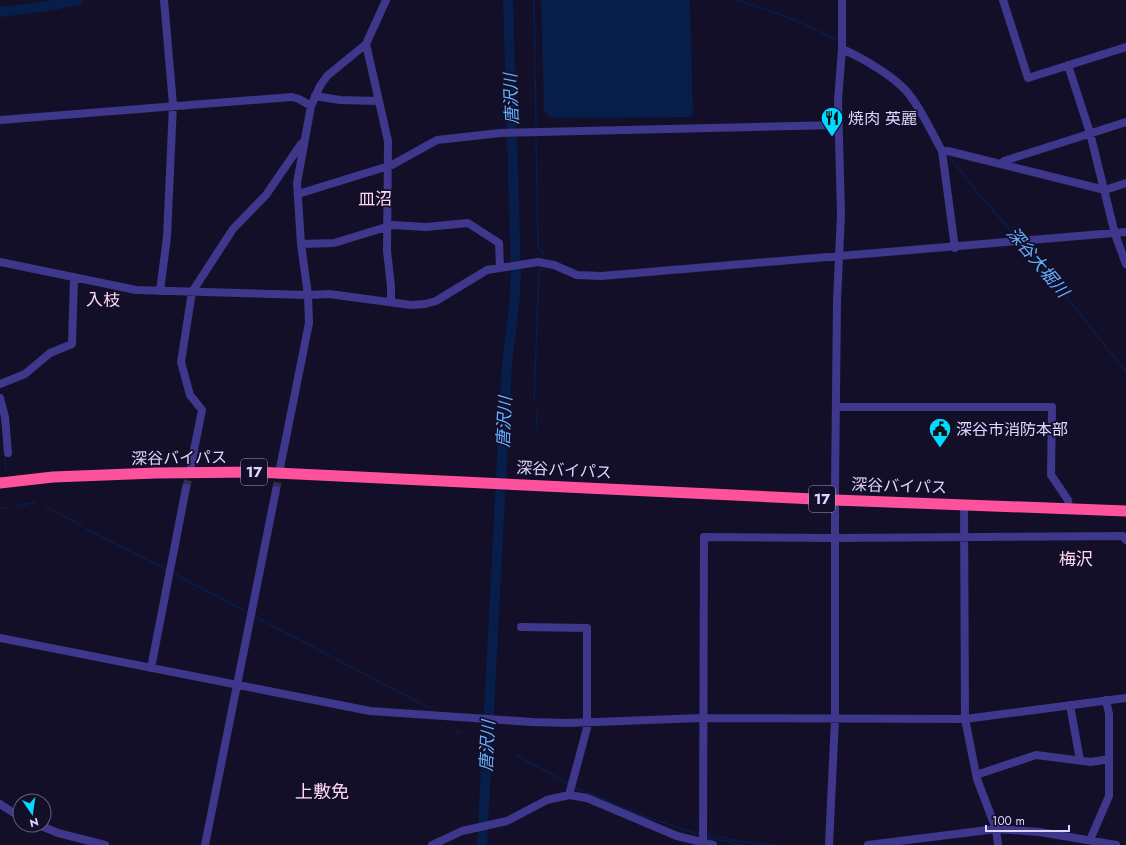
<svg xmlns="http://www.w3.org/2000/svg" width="1126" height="845" font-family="Jost,'Noto Sans JP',sans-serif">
	<rect width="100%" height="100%" fill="#140f29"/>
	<path fill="#071d4a" d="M541,0H690L693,115L690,117L555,118L548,116L544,110Z"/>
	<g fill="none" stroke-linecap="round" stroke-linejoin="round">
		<path stroke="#071d4a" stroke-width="1.5" d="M534,0L536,127
			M736,0C772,10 806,23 840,42
			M846,46L857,52
			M909,89L919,102
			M536,136L538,248L545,255
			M948,155L977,192L1017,238
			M1023,244L1054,281L1126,372
			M534,403L539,269H545
			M536,428L537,409
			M5,454L6,470
			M18,506L36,502
			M45,506L82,526
			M0,509L10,507
			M86,529L168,570
			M173,573L247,612
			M254,616L429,708
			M456,730L461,733
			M516,755L569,784
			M574,787L646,817L701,835
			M706,834L742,842L773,845
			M707,837L742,845"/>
		<path stroke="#071d4a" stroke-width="10" d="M0,12L48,6L78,0
			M482,845L507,364L514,306L516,275L508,0"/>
		<path stroke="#322d49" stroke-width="8" stroke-dasharray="8 4" stroke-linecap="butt" d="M186,488L191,468
			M276,490L280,469"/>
		<path stroke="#3e378b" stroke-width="8" d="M1003,0L1028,78L1126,47
			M366,44L388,141L387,251L391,286V302
			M842,49C863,58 899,79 911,97C923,113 932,133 942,151
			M1068,65L1090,133L1115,234L1126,264
			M315,96L340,100L379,101
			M0,120L292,97L299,99L311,106
			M1002,163L1004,161L1126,122
			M298,194L392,165L437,140L500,133L838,125
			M301,244L334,243L393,225L426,227L468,223L499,243L500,267
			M955,248L942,151H948L1105,190L1126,183
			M0,262L136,290L308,295L329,294L411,305L425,304L436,301L487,270L538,262L554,265L577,275L601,276L1126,232
			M160,291L167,237L173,105L164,0
			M0,384L25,374L50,353L72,344L74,277
			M0,398L5,417L8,453
			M836,407H1052L1051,475L1068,500L1069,509
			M191,465L202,410L190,395L181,362L192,292L233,229L266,195L301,144
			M280,468L309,323L308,295L301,244L297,183L311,106L320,86L327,76L366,44L386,0
			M964,504L965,719L977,779L996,829L998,845
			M521,627L587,628V728L569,795
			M0,638L370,711L532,722L568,723L702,718L965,719L1126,698
			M151,668L186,488
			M1070,705L1080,760
			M976,775L1036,755L1091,762L1109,759
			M0,804L20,817
			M39,825L58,833L105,845
			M1090,840L1109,796V714L1106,700
			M703,842L704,537L835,538L1123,536L1126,540
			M205,845L276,490
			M432,845L462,831L507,821L547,800L569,795L587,798L677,836L713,845
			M829,845L835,719V487L837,301L841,214L838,101L842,49V0
			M868,845L996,829L1040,832L1116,845"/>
		<path stroke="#ff529d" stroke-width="11" d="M0,483L53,477L156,473L256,472L835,500L1126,511"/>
	</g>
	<defs>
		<g id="restaurant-pin" transform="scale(1.15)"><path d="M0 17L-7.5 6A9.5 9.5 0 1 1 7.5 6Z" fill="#03daff" stroke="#140f29"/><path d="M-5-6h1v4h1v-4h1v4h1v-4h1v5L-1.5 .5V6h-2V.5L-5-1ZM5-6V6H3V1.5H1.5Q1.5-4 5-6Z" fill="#111"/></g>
		<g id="civic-pin" transform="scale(1.15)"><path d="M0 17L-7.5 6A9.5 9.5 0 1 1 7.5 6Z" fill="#03daff" stroke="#140f29"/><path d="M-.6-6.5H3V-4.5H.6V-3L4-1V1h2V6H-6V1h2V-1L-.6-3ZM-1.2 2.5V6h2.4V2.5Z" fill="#111"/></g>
	</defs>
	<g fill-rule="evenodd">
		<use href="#restaurant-pin" x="832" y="118"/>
		<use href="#civic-pin" x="940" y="429"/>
	</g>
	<g text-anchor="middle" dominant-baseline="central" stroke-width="3.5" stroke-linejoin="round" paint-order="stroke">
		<g fill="#140f29" stroke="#a19bbf" stroke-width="1">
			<rect x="241" y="459" width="26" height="26" rx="3"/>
			<rect x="809" y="486" width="26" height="26" rx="3"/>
		</g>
		<g font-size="15" font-weight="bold" fill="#ddd7ff">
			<text x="254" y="472">17</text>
			<text x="822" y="499">17</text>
		</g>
		<g font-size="16" fill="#ddd7ff" stroke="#140f29" text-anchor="start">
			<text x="848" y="118">焼肉 英麗</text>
			<text x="956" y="429">深谷市消防本部</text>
		</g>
		<g font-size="16" fill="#ddd7ff" stroke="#140f29">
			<text transform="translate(179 458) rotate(-1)">深谷バイパス</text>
			<text transform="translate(564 470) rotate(3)">深谷バイパス</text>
			<text transform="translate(899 486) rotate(2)">深谷バイパス</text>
		</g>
		<g font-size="17" font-style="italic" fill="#65b1ff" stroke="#140f29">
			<text transform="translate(511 99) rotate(-92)">唐沢川</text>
			<text transform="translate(1038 262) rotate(50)">深谷大堀川</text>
			<text transform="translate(504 422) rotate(-87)">唐沢川</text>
			<text transform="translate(487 746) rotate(-87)">唐沢川</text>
		</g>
		<g font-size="17" fill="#ffd9f0" stroke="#140f29">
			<text x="375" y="199">皿沼</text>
			<text x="103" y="300">入枝</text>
			<text x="1076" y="559">梅沢</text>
		</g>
		<g font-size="18" fill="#ffd9f0" stroke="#140f29">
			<text x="322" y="792">上敷免</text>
		</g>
	</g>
	<g transform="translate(32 813) rotate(167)"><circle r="19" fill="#140f29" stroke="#645f7f"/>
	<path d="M0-3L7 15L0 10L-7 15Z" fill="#03daff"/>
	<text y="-6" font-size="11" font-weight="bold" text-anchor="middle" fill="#ddd7ff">N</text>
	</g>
	<path d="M986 825v6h83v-6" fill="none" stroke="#ddd7ff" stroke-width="2"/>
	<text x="992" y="825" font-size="12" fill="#ddd7ff" stroke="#140f29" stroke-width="3" paint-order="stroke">100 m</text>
</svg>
